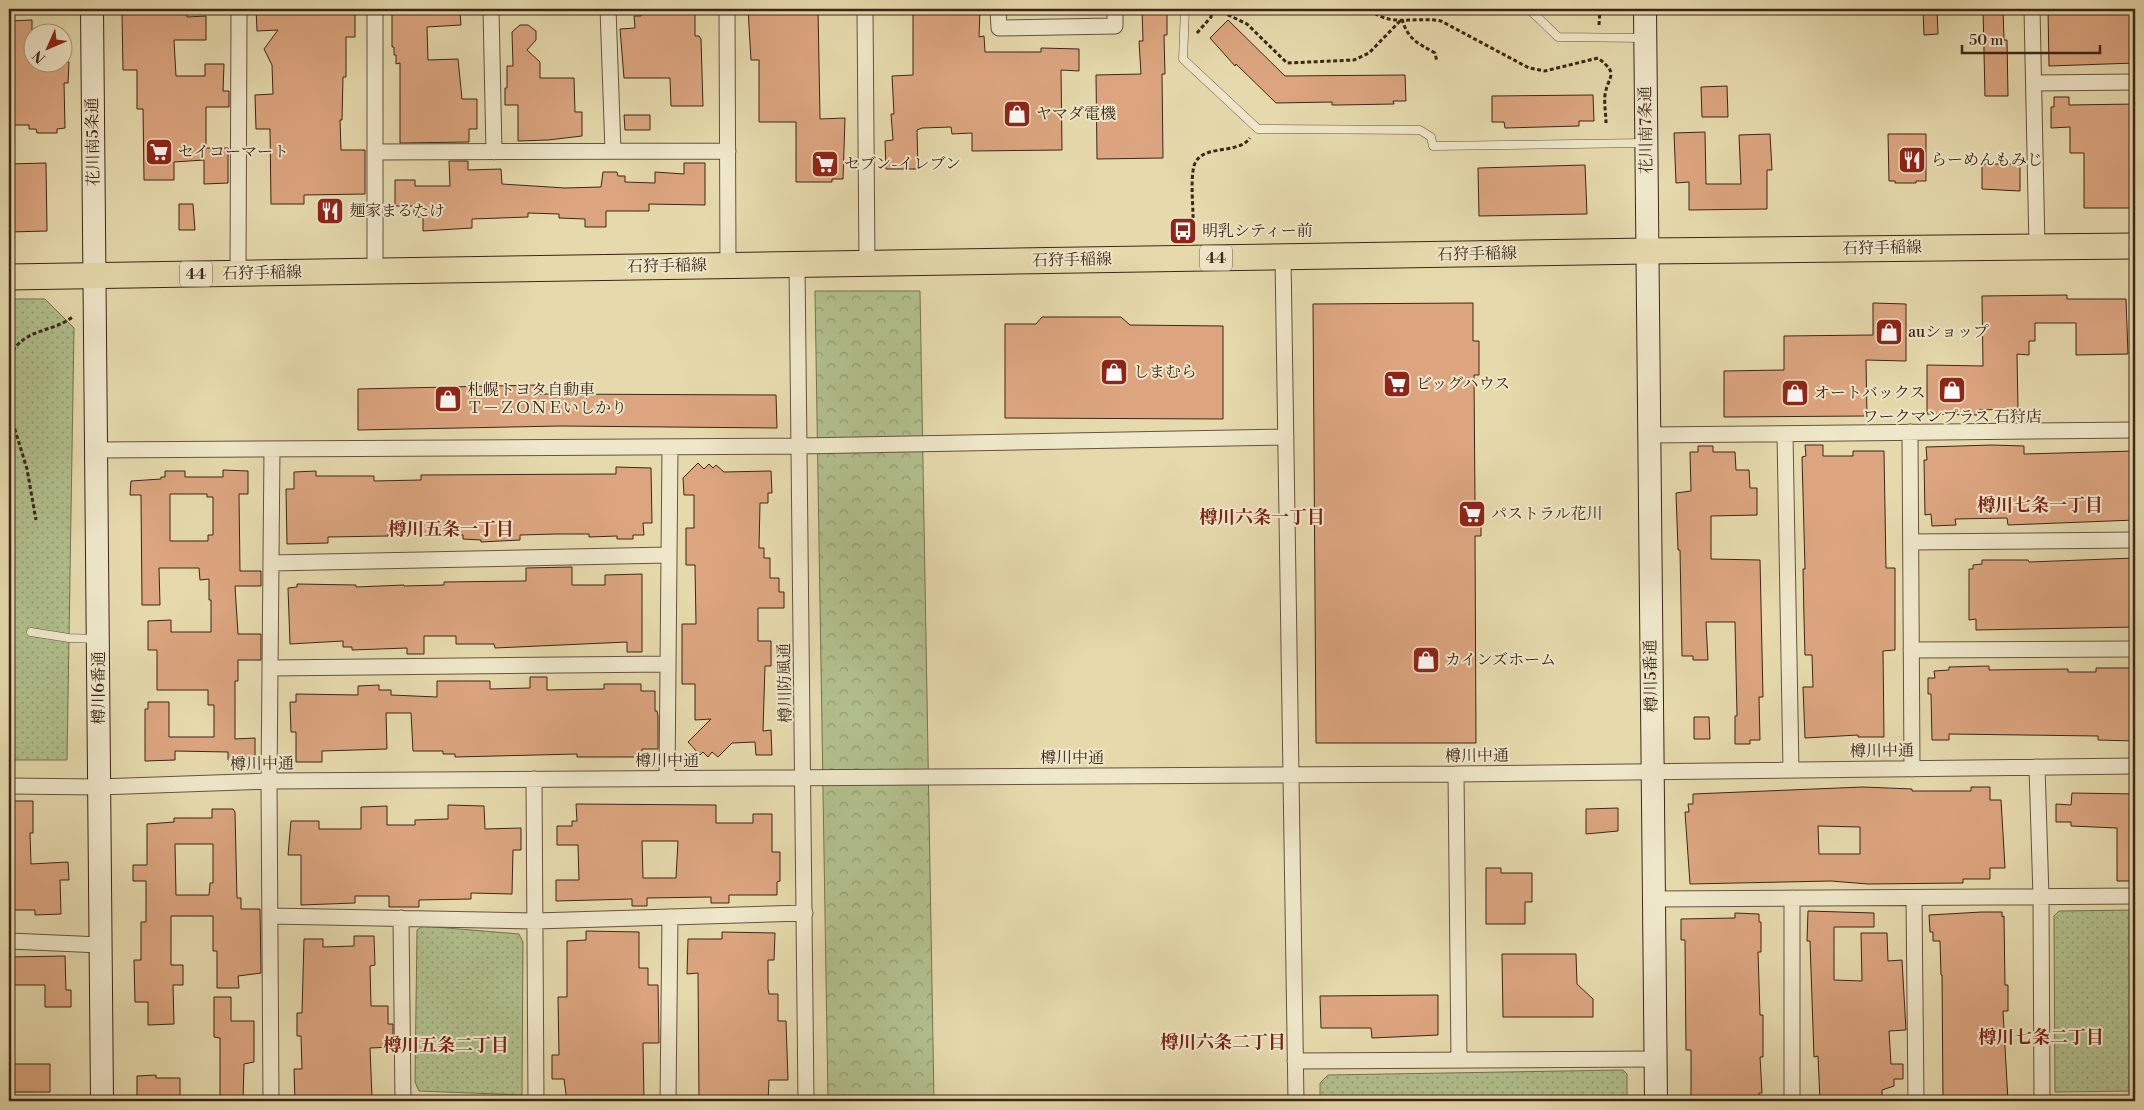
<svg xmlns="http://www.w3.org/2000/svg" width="2144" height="1110" font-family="'Libre Bodoni','Noto Serif JP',serif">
	<defs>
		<pattern id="forest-crowns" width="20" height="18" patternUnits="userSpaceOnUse" patternTransform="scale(1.25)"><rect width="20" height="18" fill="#b1c08d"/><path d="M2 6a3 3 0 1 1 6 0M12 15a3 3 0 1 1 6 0" fill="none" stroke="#919c72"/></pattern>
		<pattern id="park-dots" width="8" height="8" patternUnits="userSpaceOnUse" patternTransform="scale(1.25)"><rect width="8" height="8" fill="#b1c08d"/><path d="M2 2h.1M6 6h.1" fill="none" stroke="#919c72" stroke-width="1.8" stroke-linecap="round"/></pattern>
	</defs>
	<rect width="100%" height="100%" fill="#e6daad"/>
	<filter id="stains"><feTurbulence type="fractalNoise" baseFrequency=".004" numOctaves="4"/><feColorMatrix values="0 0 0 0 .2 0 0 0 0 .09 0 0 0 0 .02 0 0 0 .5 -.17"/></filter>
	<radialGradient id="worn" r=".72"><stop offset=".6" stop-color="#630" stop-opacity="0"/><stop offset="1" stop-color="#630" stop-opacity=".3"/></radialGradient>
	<path fill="url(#forest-crowns)" stroke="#777253" d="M815,291H920L934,1101H828Z"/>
	<path fill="url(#park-dots)" stroke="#777253" d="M9,299H45L74,328L67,760H9Z
		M2135,910V1091L2055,1092L2054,916L2059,911Z
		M423,926L519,934L523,942L522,1095L419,1091L415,1082L417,930Z
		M1623,1070L1627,1074V1101H1320V1083L1328,1075Z"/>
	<path fill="#dca57f" stroke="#3d2519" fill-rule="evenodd" d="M139,9H187V17L206,16V40H174L176,76H205V64H224L223,91H229V107H206V148H228V183L204,184V160L174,162V180H144L143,109H137V70H123L122,13L139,12Z
		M256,9H355V37H346V77H343L342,120H340L341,150H365V194L304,195V204H271L270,129H256L255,95L273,94L272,65L264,49L278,30L257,31Z
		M394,9H457V11H460L461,25L427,27L428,60L458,59L462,99H477V129H469V142L400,143V63L396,64V55H394V47H392V12H394Z
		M641,9H695V36H699L701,39L703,106H671L670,78H624L620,29L635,28L634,16H641Z
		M748,9H818L820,119L845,118L843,179H832V182H796V122H759V60H751Z
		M913,9H980L979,37L984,36L985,52H1041V48L1079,49V71L1061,70L1062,150L972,151V133L952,134L951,127L922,128L917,130L918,169H886L885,141L893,140L891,114H894L892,76L913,75Z
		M1142,9H1167V35H1164L1165,74H1162L1163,158L1097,159L1096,75L1141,74L1139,41H1143Z
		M1923,9H1937L1938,34L1924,35Z
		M1983,9H2003L2004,40H2007L2008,96H1985Z
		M2048,9H2135V63L2049,66Z
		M32,20V62H69L68,83H64L65,128L57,129V133H37L36,129H29V125H9V21Z
		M1228,20L1285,76L1405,75L1406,101H1393L1394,104L1339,105H1332V102L1276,103L1236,64L1235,66L1210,38Z
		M520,25H528L536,31V40L527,50L540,62V78H574L575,112H582V136L548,140L518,141V105H505V88H507V66H513L512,32Z
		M1727,86L1728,117H1702L1701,87Z
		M1593,95L1594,121H1579V126L1505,128L1504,122H1492V96Z
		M2054,97H2069V105L2135,104V208H2084V153H2070V127L2051,128V107H2054Z
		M624,115H650V130H625Z
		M1705,132L1706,184H1741L1739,135L1770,134L1772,170H1767V209L1689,210V182L1676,183L1674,133Z
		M1888,134H1926V181H1916V183H1895V181H1889Z
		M449,161H468V170L501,169L502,184L565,188L601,187L603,172H617L618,176H625V182L655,183V172L684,174V163H705V205L649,204V211H606V227H585V219L559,218V214L528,213V217L472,219V228L423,231V217H414V206H395V180H415V186H450Z
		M46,163L47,231L9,232V164Z
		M1982,164H2020V191L1982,189Z
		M1585,165L1587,214L1479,216L1478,168Z
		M179,204H193L195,230H179Z
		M2067,295V299H2126L2128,354L2076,355V323H2035V341H2029V355L2017,354L2018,409L1977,410V415L1927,414V365L1983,366L1982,296Z
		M1473,303V341H1479V375H1474L1475,503H1481V536H1475L1476,743H1316L1313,304Z
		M1873,303L1906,304V361L1866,360L1867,416L1724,417V371L1784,370V336L1873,335Z
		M1042,317H1121L1130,325L1223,326V419L1005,418V324H1036Z
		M538,385V394L776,395L777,428L561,426L358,430V389Z
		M1805,445H1823V456H1853V451H1884L1886,568H1895V650L1883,651L1884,737H1858V735L1805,738L1803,687H1813L1812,655H1805L1804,619L1803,569H1805L1802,457L1806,456Z
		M1992,445L2024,446V454L2135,451V520L2008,525L2007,518L1955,519L1956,525L1932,526L1931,514L1925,515L1924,460H1927L1926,447Z
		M1698,446H1713V452H1735L1736,470H1749L1750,488H1757V515L1711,516V559L1760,560L1763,697H1759L1760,740H1750V744H1735V716H1737L1735,622H1706L1708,660H1693V656H1682L1680,550H1678L1676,493L1691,491L1690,452H1698Z
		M698,463L704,469L709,464L713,468L716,465L724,472L771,471L772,493H768V503H760L759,548H764V558H770V578H779V592H784V608H758V641H771V666H765L763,731L771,730L772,755H756L755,742L732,743L718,757L712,752L708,757L703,752L700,755L688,742L711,719L695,720V684H682V624H696L695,565H686V528H694V495H684L683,478Z
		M616,467L651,468L652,523H643L644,535H633V539H617V536L589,537V534H556L520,535V540L481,542V540L463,539V535H416V532L388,533V536L328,537V543L287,544L286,489H294V472L316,471V476H374V481L421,480V475L616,474Z
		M223,470L248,471V494H239L240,571H261V586H235L238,634H261V660H238V681H235V739L255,738V760H228V752L175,751V760L145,761V709H148V702H169V737H214V705H208V690H157V650H148V621L171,620V632H211V600H209V579L200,580L199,568H159L160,605H142L141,495H130L131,481L161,479V477H165V471H185V477H223ZM170,494H207V497H213V535H208V541H170Z
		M2135,558V627L1976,630V619L1969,620V569H1973V565L1982,564V560H2028L2029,562Z
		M572,567V585H605V575L642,574V652H627V642L495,648L494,644H456V636H424V654H407V648L352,650V647H343V641L290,644L288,588L297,587V584L356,585V587L404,585V586L444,585V582L526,581V568Z
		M1989,666V670L2068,669V672H2096V668H2135V741L2098,740V736L1949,734V740H1932L1931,694H1928V678H1935L1934,671L1949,670V667Z
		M530,677H547V690L604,689V684H641V691H655V711H657L658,716V749H642V757H577V754L455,757V754H443V751H413L411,713H386L387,749L322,751V762H296V732H291L290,702H296V694L358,695V686L379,685V690H391V695L437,697V681H490V689L530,688Z
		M1694,717H1709L1710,739H1694Z
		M1863,787L1912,789V791H1971V787H1990V800H2001L2005,868H1990V879H1963V883L1868,884L1831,881L1690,884L1685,812H1689L1688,804H1693V794ZM1818,826L1860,827V854H1819Z
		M2072,793L2135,794L2133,881H2117V828L2071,826V822H2056V804L2071,805Z
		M9,801H33V833H30L31,864L68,862L69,880H60L61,914L35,915V910H9Z
		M576,804L716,805V823H753V814H772V852H780V881L777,882V895H729V903H711V897L647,898V906H632V899L556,901V880H579L578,845H557V826H572V821H577ZM642,841H678L676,878H643Z
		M448,805L484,806L485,829L521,828V850H513L512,894L471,893V899L419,900V907H389V896H355V903L301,905V855H288L291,821H319V829H361V807L387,806V825H415V820L448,819Z
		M1618,808V831L1586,834V809Z
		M212,809H233L235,812L237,898H241V909H260L261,973L238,976L239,988H217V951H213V916H171V965H183V985H173L174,1024L148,1025V1002H135L134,960H141V922H146V881H133V865H147V824L174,822V818H212ZM175,844H213V883H210L209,895H176Z
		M1486,868H1501V873H1532V902H1525V924H1486Z
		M1808,911L1874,913V927H1834V980L1862,981L1861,933H1887L1888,961L1902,960L1906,1030L1889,1031L1891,1064H1903V1079H1894V1086L1882,1090V1101H1820L1818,1056L1814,1057L1810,941H1807Z
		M1982,912H2002V917L2004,916L2005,985H2008V1011H2003L2008,1101H1943L1942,975H1941L1940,941H1933V932H1930L1929,915Z
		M1735,913L1759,914V922H1761V952H1758L1760,1015H1763V1057H1760L1762,1093H1759V1101H1691V1050H1686L1685,940H1681V919L1735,918Z
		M586,931L639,932V968H648V985H658L659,1043H643L644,1101H567L564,1079H552V1055H559L558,997H567V941L586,940Z
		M722,932L775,933L774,960H768V989L769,994H778V1021H786L788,1080H769L768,1101H699L698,973L687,974L688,939H722Z
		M354,936H374L375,965L370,966L371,1006H388V1024H393V1047L370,1048L372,1098L368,1099V1101H295L294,1069H302L301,1036H297V1013H302L304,939H323V947L354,946Z
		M1502,954H1576L1577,984L1593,999V1017H1503Z
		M65,956L66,990H71V1007H45V985H9V957Z
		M1438,995V1035L1372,1038L1371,1028H1321L1320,996Z
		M214,997H231V1021H254V1062L244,1064L243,1100H220V1038L214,1037Z
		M9,1064H50V1092H9Z
		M156,1075V1078H180V1101H155V1096H137V1076Z"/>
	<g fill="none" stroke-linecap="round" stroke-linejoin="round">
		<g stroke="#67523e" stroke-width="9">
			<path id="lane" d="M1185,9L1183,59L1258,129L1420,130L1431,137L1433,146L1643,143
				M1529,9L1558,37L1643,38
				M31,632L69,638L96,639"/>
		</g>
		<g stroke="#67523e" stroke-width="17">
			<path id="street" d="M375,9V271
				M491,9L494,152
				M608,9L613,151
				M727,9L728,265
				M865,9L867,263
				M998,9L999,28L1115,26V9
				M2032,9L2037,247
				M2034,83L2135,82
				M375,152L728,151
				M1283,257L1296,1101
				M797,264L806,1101
				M238,273L239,9
				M1910,432L1912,769
				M1785,434L1791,770
				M1649,435L2135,430
				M97,450L800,446L1286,437
				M1911,542L2135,540
				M271,563L669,555
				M1911,650L2135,649
				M270,668L668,664
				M2037,767L2041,897L2042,1101
				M1456,774L1459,1060
				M667,778L670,447
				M534,779L536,1101
				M9,786L99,787L269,781L1456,774L2135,766
				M1792,898V1101
				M1914,898L1916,1101
				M1654,899L2135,896
				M270,916L535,921L805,913
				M401,918L403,1101
				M9,941L101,945
				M1295,1061L1655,1059
				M271,1101L269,781L272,449
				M668,1101L670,917"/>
		</g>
		<g stroke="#3d2519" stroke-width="24">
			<path id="secondary" d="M92,9L102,1101
				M1645,9L1656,1101"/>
		</g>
		<g stroke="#3d2519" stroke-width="27">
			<path id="primary" d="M9,277L1647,251L2135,246"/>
		</g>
		<path stroke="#3d2519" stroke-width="3" stroke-dasharray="4 2.5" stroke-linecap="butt" d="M1216,9L1247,24L1287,63L1354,60L1369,53L1401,20
			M1370,9C1388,28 1417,16 1441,21L1529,68L1545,71L1598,58C1620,75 1608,75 1605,95C1604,104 1606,114 1606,123
			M1402,19C1408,40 1418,43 1435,53L1437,62
			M1599,25L1600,9
			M1197,33L1211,17L1212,9
			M1193,218C1193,203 1191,186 1193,171C1196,141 1236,157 1250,138
			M9,356C27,326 51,334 74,316
			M9,410L27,469L36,520"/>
		<use href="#lane" stroke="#efe7ca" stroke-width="8"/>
		<use href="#street" stroke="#efe7ca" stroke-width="15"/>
		<use href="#secondary" stroke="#efe7ca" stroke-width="22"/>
		<use href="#primary" stroke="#e6daad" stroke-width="25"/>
	</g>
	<defs>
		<g id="shop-square" transform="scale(1.4375)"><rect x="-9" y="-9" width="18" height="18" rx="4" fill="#8f2418" stroke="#efe7ca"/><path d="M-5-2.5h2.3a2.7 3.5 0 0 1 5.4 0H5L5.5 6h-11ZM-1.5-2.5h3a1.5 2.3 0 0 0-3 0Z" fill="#fff"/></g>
		<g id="supermarket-square" transform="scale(1.4375)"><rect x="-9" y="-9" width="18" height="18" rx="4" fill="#8f2418" stroke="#efe7ca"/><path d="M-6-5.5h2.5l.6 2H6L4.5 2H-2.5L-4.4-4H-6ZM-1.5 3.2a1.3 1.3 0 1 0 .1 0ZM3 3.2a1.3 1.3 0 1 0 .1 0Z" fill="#fff"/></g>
		<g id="restaurant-square" transform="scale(1.4375)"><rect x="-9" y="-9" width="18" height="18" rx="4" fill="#8f2418" stroke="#efe7ca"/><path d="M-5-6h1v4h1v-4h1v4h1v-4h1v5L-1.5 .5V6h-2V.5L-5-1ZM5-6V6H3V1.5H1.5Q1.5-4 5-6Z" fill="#fff"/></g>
		<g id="bus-square" transform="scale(1.4375)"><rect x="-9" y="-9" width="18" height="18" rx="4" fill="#8f2418" stroke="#efe7ca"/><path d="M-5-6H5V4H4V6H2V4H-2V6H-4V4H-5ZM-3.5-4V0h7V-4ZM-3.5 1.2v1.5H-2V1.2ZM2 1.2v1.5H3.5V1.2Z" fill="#fff"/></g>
	</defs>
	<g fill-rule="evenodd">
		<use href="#shop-square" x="1017" y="114"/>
		<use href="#supermarket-square" x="159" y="152"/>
		<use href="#restaurant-square" x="1912" y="160"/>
		<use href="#supermarket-square" x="825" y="164"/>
		<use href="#restaurant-square" x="330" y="211"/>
		<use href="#bus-square" x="1183" y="231"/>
		<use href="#shop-square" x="1889" y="332"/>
		<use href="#shop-square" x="1114" y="372"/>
		<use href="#supermarket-square" x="1397" y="384"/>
		<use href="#shop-square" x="1952" y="390"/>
		<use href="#shop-square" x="1795" y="393"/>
		<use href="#shop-square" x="448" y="399"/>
		<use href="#supermarket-square" x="1472" y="514"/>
		<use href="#shop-square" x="1426" y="660"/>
	</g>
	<g text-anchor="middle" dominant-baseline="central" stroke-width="4" stroke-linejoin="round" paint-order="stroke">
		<g fill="#efe7ca" stroke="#725f4e" stroke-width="1">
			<rect x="1200" y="245.5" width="32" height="25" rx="4"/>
			<rect x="180" y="261.5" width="32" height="25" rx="4"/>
		</g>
		<g font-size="15" font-weight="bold" fill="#3d2519">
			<text x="1216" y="258">44</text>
			<text x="196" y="274">44</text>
		</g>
		<g font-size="16" fill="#3d2519" stroke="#efe7ca" text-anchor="start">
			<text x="1036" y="114">ヤマダ電機</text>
			<text x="178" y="152">セイコーマート</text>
			<text x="1931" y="160">らーめんもみじ</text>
			<text x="844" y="164">セブン-イレブン</text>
			<text x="349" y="211">麺家まるたけ</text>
			<text x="1202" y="231">明乳シティー前</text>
			<text x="1908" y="332">auショップ</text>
			<text x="1133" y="372">しまむら</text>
			<text x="1416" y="384">ビッグハウス</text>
			<text x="467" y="390">札幌トヨタ自動車<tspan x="467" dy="18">Ｔ－ＺＯＮＥいしかり</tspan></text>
			<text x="1814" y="393">オートバックス</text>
			<text x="1952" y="417" text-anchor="middle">ワークマンプラス 石狩店</text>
			<text x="1491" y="514">パストラル花川</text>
			<text x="1445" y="660">カインズホーム</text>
		</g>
		<g font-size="16" fill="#3d2519" stroke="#efe7ca">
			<text transform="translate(1646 130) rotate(-91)">花川南7条通</text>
			<text transform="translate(93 142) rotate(-91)">花川南5条通</text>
			<text transform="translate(1882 248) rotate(-1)">石狩手稲線</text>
			<text transform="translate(1477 254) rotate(-1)">石狩手稲線</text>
			<text transform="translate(1072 260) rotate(-1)">石狩手稲線</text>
			<text transform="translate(667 266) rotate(-1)">石狩手稲線</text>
			<text transform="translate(262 273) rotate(-1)">石狩手稲線</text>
			<text transform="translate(1651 676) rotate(-91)">樽川5番通</text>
			<text transform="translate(785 683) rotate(-91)">樽川防風通</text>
			<text transform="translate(99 688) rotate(-90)">樽川6番通</text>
			<text transform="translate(1882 751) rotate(-1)">樽川中通</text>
			<text transform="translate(1477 756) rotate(-1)">樽川中通</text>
			<text x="1072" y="758">樽川中通</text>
			<text x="667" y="761">樽川中通</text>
			<text transform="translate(262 764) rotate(-1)">樽川中通</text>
		</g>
		<g font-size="18" font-weight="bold" fill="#7a1f14" stroke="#efe7ca">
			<text x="2040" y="505">樽川七条一丁目</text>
			<text x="1262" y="517">樽川六条一丁目</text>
			<text x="451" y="529">樽川五条一丁目</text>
			<text x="2041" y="1037">樽川七条二丁目</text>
			<text x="1223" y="1042">樽川六条二丁目</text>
			<text x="446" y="1045">樽川五条二丁目</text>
		</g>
	</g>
	<rect width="2144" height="1110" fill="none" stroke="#e6daad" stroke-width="30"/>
	<rect x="10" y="10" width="2124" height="1090" fill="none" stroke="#3d2519" stroke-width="2.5"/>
	<rect x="15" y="15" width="2114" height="1080" fill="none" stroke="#3d2519"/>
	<g transform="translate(48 48) rotate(225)"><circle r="24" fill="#efe7ca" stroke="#a89983"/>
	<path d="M0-4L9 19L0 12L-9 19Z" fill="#8f2418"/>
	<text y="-8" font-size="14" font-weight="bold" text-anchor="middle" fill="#3d2519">N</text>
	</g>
	<path d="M1962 45v8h138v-8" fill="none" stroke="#3d2519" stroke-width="2.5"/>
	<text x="1969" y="45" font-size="15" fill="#3d2519" stroke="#efe7ca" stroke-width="4" paint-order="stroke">50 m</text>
	<rect width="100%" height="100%" filter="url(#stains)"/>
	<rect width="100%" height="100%" fill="url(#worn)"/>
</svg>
